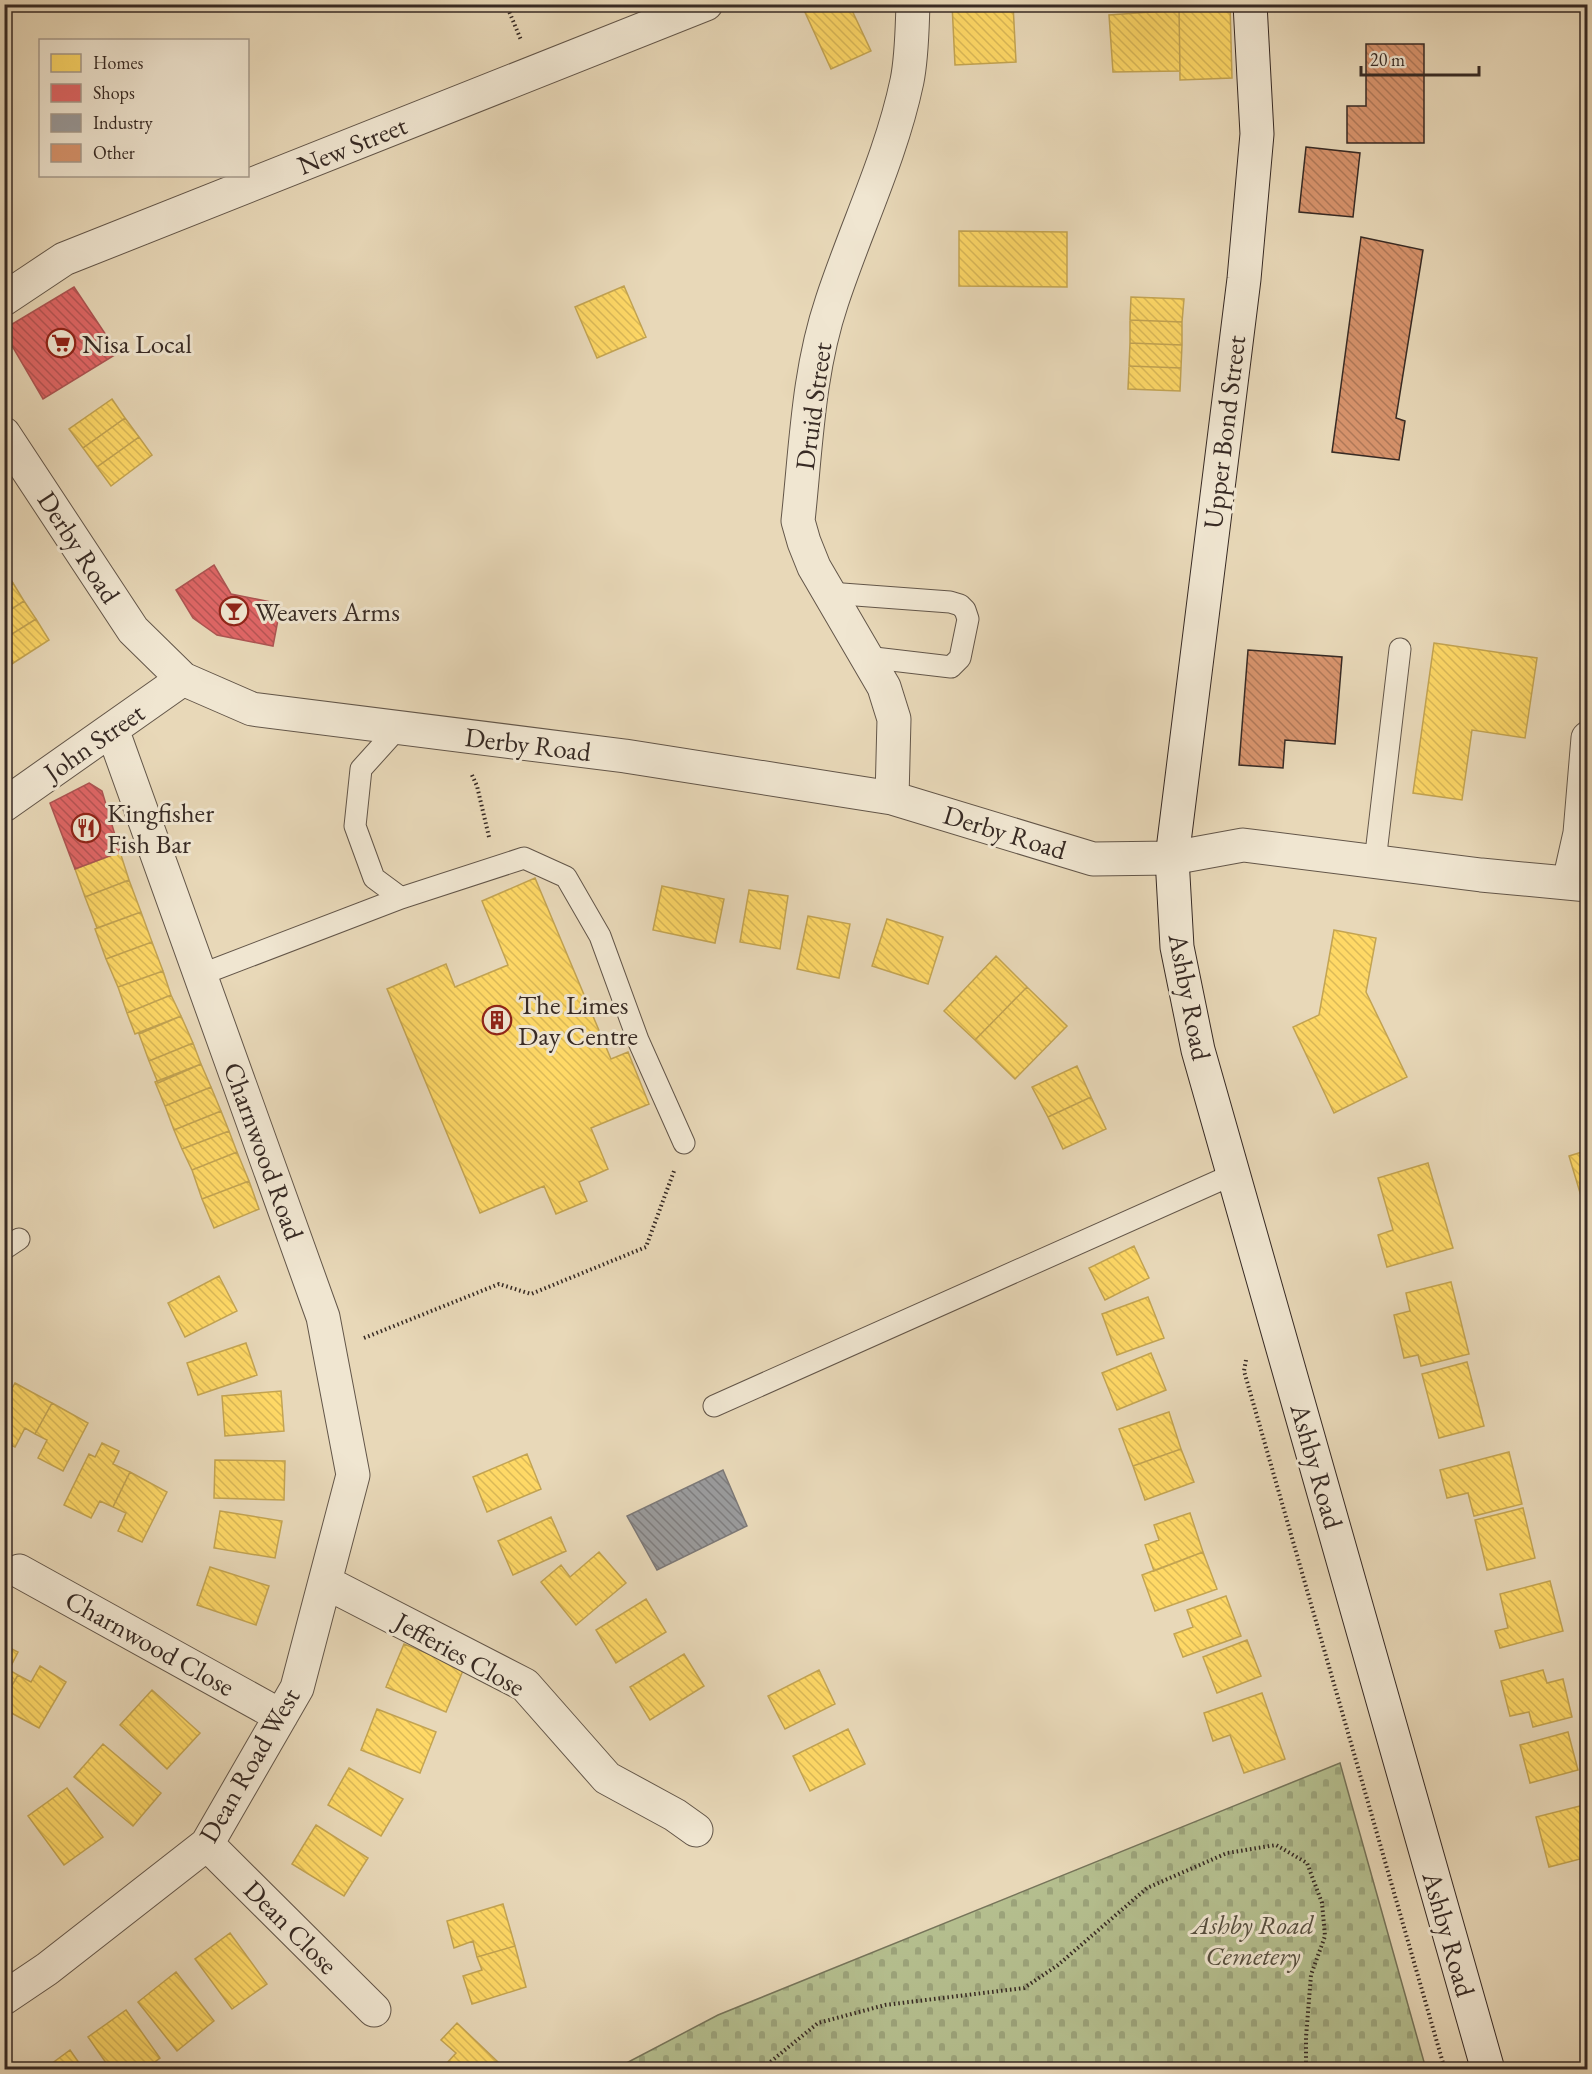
<svg xmlns="http://www.w3.org/2000/svg" width="1592" height="2074" font-family="'EB Garamond',serif">
	<defs>
		<pattern id="cemetery-stones" width="16" height="16" patternUnits="userSpaceOnUse" patternTransform="scale(1.5)"><rect width="16" height="16" fill="#b5bf8f"/><path d="M2 7V4a2 2 0 0 1 4 0v3zM10 15v-3a2 2 0 0 1 4 0v3z" fill="#9ca47b"/></pattern>
		<pattern id="homes-back-hatch" width="6" height="6" patternUnits="userSpaceOnUse" patternTransform="scale(1.5)"><rect width="6" height="6" fill="#ffd966"/><path d="M-1 5l2 2M0 0l6 6M5-1l2 2" fill="none" stroke="#dbba58"/></pattern>
		<pattern id="shops-back-hatch" width="6" height="6" patternUnits="userSpaceOnUse" patternTransform="scale(1.5)"><rect width="6" height="6" fill="#e06666"/><path d="M-1 5l2 2M0 0l6 6M5-1l2 2" fill="none" stroke="#b65454"/></pattern>
		<pattern id="industry-back-hatch" width="6" height="6" patternUnits="userSpaceOnUse" patternTransform="scale(1.5)"><rect width="6" height="6" fill="#999"/><path d="M-1 5l2 2M0 0l6 6M5-1l2 2" fill="none" stroke="#7e7d7d"/></pattern>
		<pattern id="building-back-hatch" width="6" height="6" patternUnits="userSpaceOnUse" patternTransform="scale(1.5)"><rect width="6" height="6" fill="#d8946d"/><path d="M-1 5l2 2M0 0l6 6M5-1l2 2" fill="none" stroke="#b07959"/></pattern>
	</defs>
	<rect width="100%" height="100%" fill="#e8d8b8"/>
	<filter id="stains"><feTurbulence type="fractalNoise" baseFrequency=".00333" numOctaves="4"/><feColorMatrix values="0 0 0 0 .2 0 0 0 0 .09 0 0 0 0 .02 0 0 0 .5 -.17"/></filter>
	<radialGradient id="worn" r=".72"><stop offset=".6" stop-color="#630" stop-opacity="0"/><stop offset="1" stop-color="#630" stop-opacity=".3"/></radialGradient>
	<path fill="url(#cemetery-stones)" stroke="#76745a" stroke-width="1.5" d="M1340,1763L1426,2069H615L718,2015Z"/>
	<path fill="url(#homes-back-hatch)" stroke="#c3a452" stroke-width="1.5" d="M814,4H849L871,51L831,69L804,10Z
		M952,4H1013L1016,62L955,65Z
		M1179,4H1230L1232,78L1180,80Z
		M1179,10L1180,71L1113,72L1109,15Z
		M959,231L1067,232V287L959,286Z
		M624,286L646,337L597,358L575,307Z
		M1131,297L1184,299L1182,322L1130,320Z
		M1130,320L1182,322V345L1130,343Z
		M1130,343L1182,345L1181,368L1129,366Z
		M1129,366L1181,368L1180,391L1128,389Z
		M112,399L125,418L83,448L69,429Z
		M125,418L139,437L97,467L83,448Z
		M139,437L152,455L111,486L97,467Z
		M4,571L13,583L4,588Z
		M13,583L24,601L4,614V588Z
		M24,601L36,619L4,639V614Z
		M36,619L49,640L4,669V639Z
		M1434,643L1537,658L1525,738L1472,730L1462,800L1413,793Z
		M120,852L129,880L85,897L75,869Z
		M535,878L611,1059L628,1052L649,1104L591,1128L608,1169L579,1182L587,1201L556,1214L544,1186L480,1213L387,989L446,964L455,987L508,965L482,901Z
		M129,880L141,912L97,928L85,897Z
		M662,886L724,899L715,943L653,930Z
		M749,890L788,896L780,949L740,942Z
		M141,912L152,942L106,959L95,929Z
		M808,916L850,924L839,978L797,969Z
		M887,919L943,937L928,984L872,966Z
		M1334,930L1376,938L1366,992L1407,1077L1334,1113L1293,1027L1319,1015Z
		M152,942L163,971L118,987L106,959Z
		M996,956L1027,987L975,1040L944,1011Z
		M163,971L171,995L127,1013L118,987Z
		M1027,987L1067,1026L1015,1079L975,1040Z
		M171,995L181,1016L135,1034L127,1013Z
		M181,1016L193,1043L149,1061L139,1034Z
		M193,1043L201,1064L158,1083L149,1061Z
		M201,1064L211,1087L165,1106L155,1082Z
		M1077,1066L1091,1097L1048,1117L1032,1087Z
		M211,1087L221,1111L174,1130L165,1106Z
		M1091,1097L1106,1129L1063,1149L1048,1117Z
		M221,1111L229,1131L182,1149L174,1130Z
		M229,1131L237,1152L192,1170L182,1149Z
		M1588,1150V1216H1587L1569,1156Z
		M237,1152L249,1181L202,1199L192,1170Z
		M1428,1163L1453,1248L1387,1267L1378,1235L1393,1230L1378,1178Z
		M249,1181L259,1209L214,1228L202,1199Z
		M1134,1246L1149,1278L1105,1300L1089,1268Z
		M219,1276L237,1311L185,1337L168,1303Z
		M1451,1282L1469,1354L1421,1366L1418,1355L1404,1358L1394,1315L1410,1311L1406,1293Z
		M1148,1297L1164,1338L1117,1355L1102,1314Z
		M246,1343L257,1375L198,1395L187,1363Z
		M1151,1353L1166,1390L1117,1410L1102,1373Z
		M1467,1362L1484,1426L1439,1438L1422,1374Z
		M15,1383L52,1403L35,1434L25,1428L15,1447L4,1442V1403Z
		M281,1391L284,1431L225,1436L222,1396Z
		M52,1403L88,1423L63,1471L38,1458L47,1440L35,1434Z
		M1169,1412L1181,1449L1133,1466L1119,1429Z
		M102,1443L119,1451L113,1464L130,1472L113,1507L100,1501L91,1518L64,1505L89,1454L95,1457Z
		M1181,1449L1194,1482L1145,1500L1133,1466Z
		M1509,1452L1522,1504L1474,1516L1468,1493L1447,1498L1440,1470Z
		M527,1454L541,1489L487,1512L473,1477Z
		M215,1460L285,1461L284,1500L214,1498Z
		M130,1472L167,1492L142,1542L118,1531L126,1513L113,1507Z
		M1523,1508L1535,1558L1487,1570L1475,1520Z
		M220,1511L282,1521L275,1558L214,1548Z
		M1190,1513L1203,1552L1154,1571L1145,1545L1159,1540L1154,1525Z
		M551,1517L566,1551L513,1575L498,1541Z
		M599,1552L626,1583L576,1625L541,1582L561,1565L570,1577Z
		M1203,1552L1217,1589L1155,1611L1142,1575Z
		M210,1567L269,1586L256,1625L197,1605Z
		M1550,1581L1563,1631L1500,1648L1495,1631L1508,1628L1500,1594Z
		M1226,1596L1241,1636L1183,1657L1174,1634L1193,1627L1187,1610Z
		M646,1599L666,1632L616,1663L596,1630Z
		M1247,1640L1261,1676L1217,1693L1203,1657Z
		M404,1644L464,1668L446,1712L386,1687Z
		M4,1645L18,1652L9,1670L18,1675L4,1699Z
		M684,1654L704,1686L650,1720L630,1687Z
		M40,1666L66,1682L39,1728L4,1709V1699L18,1675L31,1682Z
		M819,1670L835,1704L785,1729L768,1696Z
		M1543,1670L1547,1683L1563,1679L1572,1717L1533,1727L1529,1712L1510,1716L1501,1681Z
		M152,1690L200,1733L167,1769L120,1725Z
		M1262,1693L1285,1759L1244,1773L1230,1735L1213,1741L1204,1713Z
		M377,1709L436,1732L420,1773L361,1750Z
		M848,1729L865,1764L810,1791L793,1756Z
		M1568,1732L1578,1770L1530,1783L1520,1745Z
		M103,1744L161,1793L133,1826L74,1777Z
		M349,1768L403,1799L381,1836L328,1805Z
		M67,1788L103,1837L64,1865L28,1816Z
		M1588,1804V1857L1549,1867L1536,1817Z
		M316,1825L368,1858L344,1896L292,1864Z
		M503,1904L515,1946L477,1957L473,1941L454,1948L447,1921Z
		M230,1933L267,1984L232,2009L195,1959Z
		M515,1946L526,1987L472,2004L463,1976L482,1970L477,1957Z
		M176,1972L214,2021L177,2051L138,2002Z
		M126,2010L160,2058L144,2070H111L88,2037Z
		M457,2023L498,2062L490,2070H451L446,2064L456,2053L441,2040Z
		M70,2050L84,2070H43Z"/>
	<path fill="url(#shops-back-hatch)" stroke="#ad5452" stroke-width="1.5" d="M74,287L118,353L43,399L4,332V329Z
		M214,565L231,594L281,604L273,646L217,635L193,618L176,590Z
		M89,783L102,791L120,852L75,869L50,803Z"/>
	<path fill="url(#industry-back-hatch)" stroke="#7c7876" stroke-width="1.5" d="M723,1470L747,1526L657,1570L627,1516Z"/>
	<path fill="url(#building-back-hatch)" stroke="#372a24" stroke-width="1.5" d="M1366,44H1424V143H1347V106H1366Z
		M1306,147L1360,153L1353,217L1299,212Z
		M1361,237L1423,250L1396,418L1405,421L1399,460L1332,452Z
		M1248,650L1342,657L1335,744L1285,740L1283,768L1239,765Z"/>
	<g fill="none" stroke-linecap="round" stroke-linejoin="round">
		<g stroke="#635649" stroke-width="23">
			<path id="lane" d="M829,593L950,602L960,605L965,610L968,619L960,658L951,667L866,657
				M398,728L361,769L355,826L374,878L401,898L524,858L566,877L600,936L638,1040L684,1143
				M1375,862L1400,649
				M200,975L401,898
				M4,1249L19,1239
				M714,1406L1234,1174"/>
		</g>
		<g stroke="#635649" stroke-width="35">
			<path id="street" d="M4,299L64,259L706,4
				M4,434L133,630L183,679L252,709L625,756L892,798L1093,859L1172,858L1243,845L1481,875L1588,885
				M892,798L894,719L884,687L814,567L804,542L798,521C806,447 808,372 832,301C856,228 891,157 907,81C912,56 912,30 913,4
				M4,805L183,679
				M1569,882L1580,833L1588,738
				M19,1571L281,1716
				M325,1582L525,1685L607,1778L675,1815L696,1830
				M207,1844L374,2010
				M4,1998L47,1969L207,1844L297,1688L353,1475L323,1317L112,729"/>
		</g>
		<g stroke="#372a24" stroke-width="35">
			<path id="secondary" d="M1250,4L1257,134L1244,279L1172,858L1177,947L1198,1050L1488,2070"/>
		</g>
		<path stroke="#372a24" stroke-width="4" stroke-dasharray="1.5 3" stroke-linecap="butt" d="M506,4L521,40
			M472,775L477,786L489,837
			M364,1338L499,1284L531,1294L646,1247L674,1171
			M1246,1360L1244,1371L1445,2070
			M769,2070V2063L818,2023L885,2005L1024,1988L1058,1965L1147,1888L1227,1853L1276,1845L1307,1863L1322,1903L1325,1936L1311,1975L1306,2037V2070"/>
		<use href="#lane" stroke="#f0e6d1" stroke-width="21"/>
		<use href="#street" stroke="#f0e6d1" stroke-width="33"/>
		<use href="#secondary" stroke="#f0e6d1" stroke-width="33"/>
	</g>
	<defs>
		<g id="supermarket-ring" transform="scale(1.5)"><circle r="9.5" fill="#f0e6d1" stroke="#8f2418" stroke-width="1.5"/><path d="M-6-5.5h2.5l.6 2H6L4.5 2H-2.5L-4.4-4H-6ZM-1.5 3.2a1.3 1.3 0 1 0 .1 0ZM3 3.2a1.3 1.3 0 1 0 .1 0Z" fill="#8f2418"/></g>
		<g id="bar-ring" transform="scale(1.5)"><circle r="9.5" fill="#f0e6d1" stroke="#8f2418" stroke-width="1.5"/><path d="M-6-5H6L.8 .8V4.5H3.5V6h-7V4.5H-.8V.8Z" fill="#8f2418"/></g>
		<g id="restaurant-ring" transform="scale(1.5)"><circle r="9.5" fill="#f0e6d1" stroke="#8f2418" stroke-width="1.5"/><path d="M-5-6h1v4h1v-4h1v4h1v-4h1v5L-1.5 .5V6h-2V.5L-5-1ZM5-6V6H3V1.5H1.5Q1.5-4 5-6Z" fill="#8f2418"/></g>
		<g id="building-ring" transform="scale(1.5)"><circle r="9.5" fill="#f0e6d1" stroke="#8f2418" stroke-width="1.5"/><path d="M-4-6H4V6H1V3H-1V6H-4ZM-2.5-4.3h1.7v1.8h-1.7ZM.8-4.3h1.7v1.8H.8ZM-2.5-1h1.7V.8h-1.7ZM.8-1h1.7V.8H.8Z" fill="#8f2418"/></g>
	</defs>
	<g fill-rule="evenodd">
		<use href="#supermarket-ring" x="61" y="343"/>
		<use href="#bar-ring" x="234" y="611"/>
		<use href="#restaurant-ring" x="86" y="828"/>
		<use href="#building-ring" x="497" y="1020"/>
	</g>
	<g text-anchor="middle" dominant-baseline="central" stroke-width="6" stroke-linejoin="round" paint-order="stroke">
		<g font-size="27" fill="#372a24" stroke="#f0e6d1">
			<text transform="translate(352 145) rotate(-22)">New Street</text>
			<text transform="translate(813 406) rotate(-82)">Druid Street</text>
			<text transform="translate(1224 432) rotate(-83)">Upper Bond Street</text>
			<text transform="translate(79 547) rotate(57)">Derby Road</text>
			<text transform="translate(94 742) rotate(-35)">John Street</text>
			<text transform="translate(528 744) rotate(7)">Derby Road</text>
			<text transform="translate(1005 832) rotate(17)">Derby Road</text>
			<text transform="translate(1190 997) rotate(79)">Ashby Road</text>
			<text transform="translate(264 1151) rotate(70)">Charnwood Road</text>
			<text transform="translate(1317 1466) rotate(74)">Ashby Road</text>
			<text transform="translate(150 1643) rotate(29)">Charnwood Close</text>
			<text transform="translate(460 1654) rotate(29)">Jefferies Close</text>
			<text transform="translate(249 1765) rotate(-60)">Dean Road West</text>
			<text transform="translate(291 1927) rotate(45)">Dean Close</text>
			<text transform="translate(1449 1934) rotate(74)">Ashby Road</text>
		</g>
		<g font-size="27" fill="#372a24" stroke="#f0e6d1" text-anchor="start">
			<text x="82" y="343">Nisa Local</text>
			<text x="255" y="611">Weavers Arms</text>
			<text x="107" y="812">Kingfisher<tspan x="107" dy="31">Fish Bar</tspan></text>
			<text x="518" y="1004">The Limes<tspan x="518" dy="31">Day Centre</tspan></text>
		</g>
		<g font-size="27" font-style="italic" fill="#564f3f" stroke="#f0e6d1">
			<text x="1253" y="1924">Ashby Road<tspan x="1253" dy="31">Cemetery</tspan></text>
		</g>
	</g>
	<rect width="1592" height="2074" fill="none" stroke="#e8d8b8" stroke-width="24"/>
	<rect x="6" y="6" width="1580" height="2062" fill="none" stroke="#372a24" stroke-width="3"/>
	<rect x="12" y="12" width="1568" height="2050" fill="none" stroke="#372a24" stroke-width="1.5"/>
	<rect x="39" y="39" width="210" height="138" fill="#f0e6d1" stroke="#a69b8c" stroke-width="1.5"/>
	<rect x="51" y="54" width="30" height="18" fill="#ffd966" stroke="#a69b8c" stroke-width="1.5"/>
	<text x="93" y="69" font-size="18" fill="#372a24">Homes</text>
	<rect x="51" y="84" width="30" height="18" fill="#e06666" stroke="#a69b8c" stroke-width="1.5"/>
	<text x="93" y="99" font-size="18" fill="#372a24">Shops</text>
	<rect x="51" y="114" width="30" height="18" fill="#999999" stroke="#a69b8c" stroke-width="1.5"/>
	<text x="93" y="129" font-size="18" fill="#372a24">Industry</text>
	<rect x="51" y="144" width="30" height="18" fill="#d8946d" stroke="#a69b8c" stroke-width="1.5"/>
	<text x="93" y="159" font-size="18" fill="#372a24">Other</text>
	<path d="M1361 66v9h118v-9" fill="none" stroke="#372a24" stroke-width="3"/>
	<text x="1370" y="66" font-size="18" fill="#372a24" stroke="#f0e6d1" stroke-width="4.5" paint-order="stroke">20 m</text>
	<rect width="100%" height="100%" filter="url(#stains)"/>
	<rect width="100%" height="100%" fill="url(#worn)"/>
</svg>
